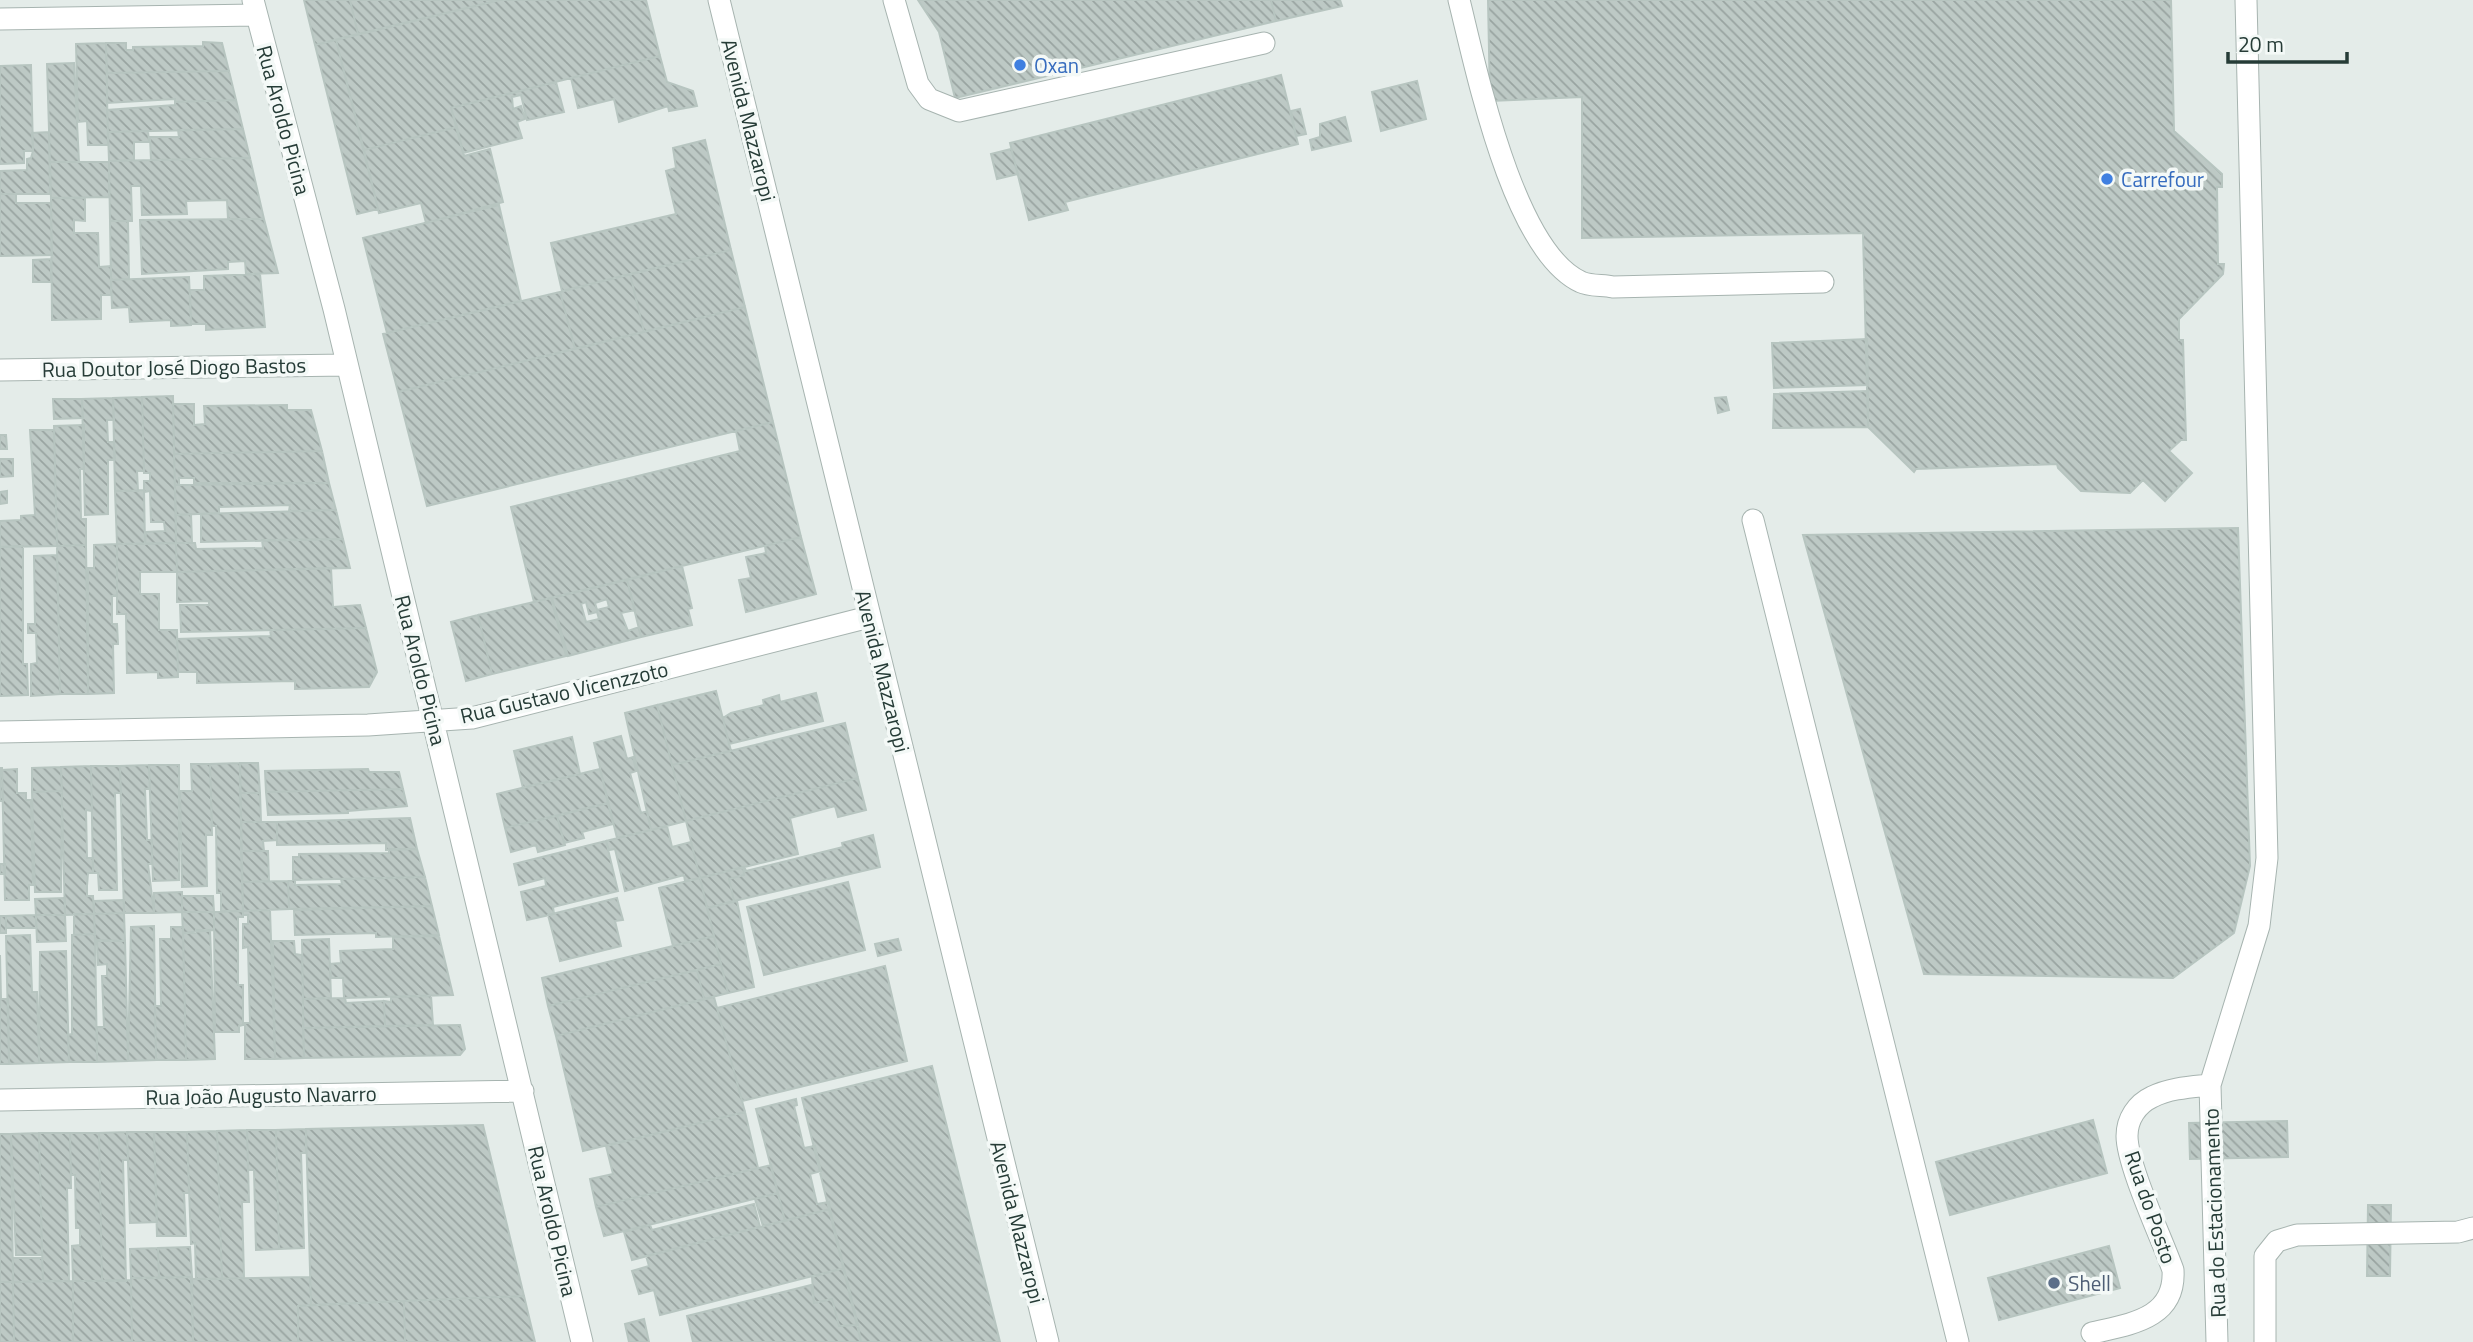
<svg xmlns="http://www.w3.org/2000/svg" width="2473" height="1342" font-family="'Titillium Web',sans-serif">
	<defs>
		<pattern id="building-back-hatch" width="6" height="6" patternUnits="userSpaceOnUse" patternTransform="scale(1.75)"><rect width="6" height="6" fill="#bdc9c5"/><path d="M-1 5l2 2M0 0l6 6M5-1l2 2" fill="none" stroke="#99a4a1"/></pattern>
	</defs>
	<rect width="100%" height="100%" fill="#e4ece9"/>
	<path fill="url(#building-back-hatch)" stroke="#b7c5c0" stroke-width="2" fill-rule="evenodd" d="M304,0H350L358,34L315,45Z
		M350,0H500L358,34Z
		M500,0H646L660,56L451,108L457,127L364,150L336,40Z
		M918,0H1271L1276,21L955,98L939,32Z
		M1271,0H1340L1342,6L1276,21Z
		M1488,0H2171L2174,131L2222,174V187H2217L2218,264H2224L2223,274L2179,319V340H2183L2186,440H2181L2169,451L2192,473L2165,501L2143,480L2130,493L2081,491L2058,468L2057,464L1916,469L1914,472L1868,427L1863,233L1582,238V97L1490,101Z
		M336,40L378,209L357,214L315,45Z
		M203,42L222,43L229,71L107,73L106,43H126V50H133V47L203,46Z
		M106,43L108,145H88L87,121L78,122L76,44Z
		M660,56L667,82L693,91L697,106L669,111L668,106L619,122L614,99L578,108L571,78Z
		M74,63L79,162H50L47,64Z
		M31,65L33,151H24V163L0,164V66Z
		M229,71L236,100L175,102V99L107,103V73Z
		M1281,75L1298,144L1065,202L1068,210L1029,220L1010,143Z
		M1417,81L1426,119L1381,131L1372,92Z
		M556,82L564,112L527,120L521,95L512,97L513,109L521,106L525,119L517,122L522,138L463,153L451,108Z
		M236,100L243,129L108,132L107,110L175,105V102Z
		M1300,109L1306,134L1296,136L1291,111Z
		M1345,117L1351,141L1312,150L1310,140L1320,137V124Z
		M457,127L464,156L490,149L503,202L426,223L421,203L379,213L364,150Z
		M243,129L250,158L151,160L150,137H179L178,130Z
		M148,131L149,142H134V160L109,161L108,132Z
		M49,132L50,194H0V171L27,170V159L31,158L33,151L32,133Z
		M705,140L731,250L562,291L551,243L676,214L666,171L676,168L673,148Z
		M1011,149L1018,174L997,179L991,154Z
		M250,158L264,219H228L227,200L186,201L187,214L142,215L141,186H131L132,221H110L109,161Z
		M50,162H109V197L51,198Z
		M0,194H16V203H51L52,255L0,256Z
		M51,198H85V221L74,220V233H98L99,267L111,266V295H101V319L52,320Z
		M499,205L521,301L387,333L363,238Z
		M264,219L278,273L246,274L245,261L228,262V269L142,274L140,220Z
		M110,221H128L129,279L111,280Z
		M731,250L745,307L644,332L630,274Z
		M51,259V282H33V260Z
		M260,274L265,327L206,330V324H191L190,290H204V276Z
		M630,274L644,332L575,349L560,292Z
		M189,277L191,325L171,326V320L130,322L129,307L112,308L111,280Z
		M560,292L575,349L398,392L383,334Z
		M745,307L773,422L427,506L398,392Z
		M1867,339L1868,385L1774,388L1772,343Z
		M1868,391V427L1773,428L1774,394Z
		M173,396L176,543L145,544L146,532L165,531L164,522H151L150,491L144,492V481H150V473H144L142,397Z
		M142,397L144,471H137L138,491H115L113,398Z
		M1726,397L1729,410L1718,413L1715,398Z
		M113,398L114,420H107L108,442H114L115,459L108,460V514L85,515L82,399Z
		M53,399H82L83,418L54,419Z
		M173,404H194V425L205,424L204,406L287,405V410H311L322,451L174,454Z
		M773,422L801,537L534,602L511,507L740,451L736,431Z
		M84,425V469H80L81,519H86V545L57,546L54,426Z
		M30,430H54L57,546L0,547V521L21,520V516L35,515Z
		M0,435H6L7,449H0Z
		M322,451L329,483H194V478H179V485H175L174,454Z
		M0,459H13V476L0,477Z
		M329,483L336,510L289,511L290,505L219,507V513L176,515L175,485Z
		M144,490L145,544H117L115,491Z
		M7,491V503L0,504V492Z
		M336,510L343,539L201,542V514Z
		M191,514L192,543H176V515Z
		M2238,528L2250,866L2234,933L2173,978L1924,974L1803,535Z
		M801,537L816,594L746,612L739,580L751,578L746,557L766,553L765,546Z
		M343,539L350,568L177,572L176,543H195L196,549L263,548L262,540Z
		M176,543L177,572H140V594H159V630H177L178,677L158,678V672L127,673L126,614H117V544Z
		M117,544V595L112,596V624H117L118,644H113L114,693L88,694V568H94V545Z
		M86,545L88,694H60L57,546Z
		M23,546V664H27L28,695L0,696V547Z
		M57,555L60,694L31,696V664L37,663L36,633H28V624H35L34,556Z
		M682,566L692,608L688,609L692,625L641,637L627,580Z
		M331,568L333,607L360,605L366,628L181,632L180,605H209V601L177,602V572Z
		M627,580L635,610L621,613L628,631L639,627L641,637L568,656L552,598ZM607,599L609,607L597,610L595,603ZM586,602L589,614L597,612L599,619L586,622L581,604Z
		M551,598L566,656L492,674L478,615Z
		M478,615L492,674L466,681L451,622Z
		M366,628L377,672L369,687L295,689V681L197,683V672H178L177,639L271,636L270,630Z
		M716,691L731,751L672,765L657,705Z
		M816,693L823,721L729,744L723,718L731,713L764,705L763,700L779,695L780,702Z
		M657,705L686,821L651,830L625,713Z
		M845,723L858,778L686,821L672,765Z
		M621,736L627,759L633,757L636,771L630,773L641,813L647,811L651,830L617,838L594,743Z
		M572,737L580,774L523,788L514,751Z
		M240,763L243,911H221V893H217L216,826H212L210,764Z
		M240,763H258L260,793H240Z
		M191,764H210L212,835H206L207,886L182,887L180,791H192Z
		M149,765L150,788L145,789L147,840H152V864H148L154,913H124L120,766Z
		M149,765H179V880L153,881Z
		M91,766H120L121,793H115L117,890H99L98,873H93Z
		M91,766L92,811L86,810L87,858H93V873H88L87,886V896H93L94,914L65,915L61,767Z
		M61,767L62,791L32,792V768Z
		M0,768H2L3,801H0Z
		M17,769V793H26V800H31L33,885H29V900H5L2,770Z
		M368,769L369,772H399L403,789L266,792L265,771Z
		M600,769L608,803L505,828L497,794Z
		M858,778L866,810L838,817L835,806L790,818L798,854L700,878L686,821Z
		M403,789L407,806L348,811V813L268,815L266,792Z
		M62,791L61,892H35L32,792Z
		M240,793H260L261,822H241Z
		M608,803L613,824L582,832L584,838L564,843L557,816Z
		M557,816L565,845L538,852L536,845L511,852L505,828Z
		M410,818L417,849L386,850V843L277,845V822Z
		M241,822H277V840L263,841L264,851H241Z
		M667,826L672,847L691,842L700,878L685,881L684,875L625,891L615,849L609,850L606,841Z
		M873,835L880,867L734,901L729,879L744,875V866L746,871L843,847L842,843Z
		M606,841L618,891L553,907L554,914L527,920L521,892L546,886L545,878L519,885L514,864Z
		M389,849H417L425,877L293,880V857H299V854L389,853Z
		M241,851H268L269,881L242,882Z
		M0,864H5V874H0Z
		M743,867L744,875L729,879L734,901L707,908L700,878Z
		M425,877L432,906L289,909L288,881L295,880V885L342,884L341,879Z
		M700,878L714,936L673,946L659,888Z
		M288,881L289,909L243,911L242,882Z
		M848,882L865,950L764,975L747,907Z
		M182,892V912L154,913V893Z
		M182,896H213L214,912H182Z
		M65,898V915H36L35,899Z
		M617,898L623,920L615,921L621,946L560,961L548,915Z
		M124,900V913L94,914V901Z
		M737,901L754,987L728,993L707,908Z
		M432,906L439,935L376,937V933L295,935L294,910Z
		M270,910L275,1059H245V1023H250L248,947L243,948V924H248V915H243V911Z
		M243,911V917H238V985H243V1025L239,1026V1032H215L214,912Z
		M182,912H214V930L183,933Z
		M124,913L125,941H95L94,914Z
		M74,914H94L95,934L74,935Z
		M36,915H65L66,941L37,942Z
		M36,915V928H6V916Z
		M0,916H6V933H0Z
		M154,926L156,1060L128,1061L131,927Z
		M171,927H183L186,1060H156L155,1006H161L160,939H171Z
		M196,930H210L215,1059L186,1060L183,933H196Z
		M95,934L97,1062H69L68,1035L72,1034V935Z
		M30,935L32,992H37L39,1063L9,1064L6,936Z
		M439,936L453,995L344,998L343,978H331L330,964L341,963L340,951L393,949V937Z
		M714,936L721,964L548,1006L542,978Z
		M329,939L331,998L303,999L302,940Z
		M898,939L901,950L878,956L875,944Z
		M97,940L125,941L128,1061L97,1062V1027H104L102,976H107V964L98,965Z
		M273,941H294L295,954L302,955L304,1058L275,1059Z
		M66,951L69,1062L39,1063L40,952Z
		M0,955L1,999H8L9,1064H0Z
		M721,964L728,993L704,999L697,970Z
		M885,966L907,1061L742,1101L717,1008Z
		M697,970L704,999L556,1036L548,1006Z
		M431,996L433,1025L385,1026L384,1001L391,1002V997Z
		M714,997L745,1112L583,1151L556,1036Z
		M345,998L346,1003L384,1001L385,1026L303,1028V999Z
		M460,1025L465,1049L460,1055L304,1058L303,1028Z
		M932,1066L1000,1342H861L802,1098Z
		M796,1099L797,1105L794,1106L804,1148L815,1146L821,1171L810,1174L817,1204L829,1202L830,1209L785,1221L756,1109Z
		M745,1112L758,1168L596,1207L590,1179L613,1174L606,1146Z
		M2093,1120L2107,1173L1950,1215L1936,1162Z
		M2287,1121L2288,1157L2190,1159L2189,1123Z
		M483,1125L524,1296L311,1305L306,1129Z
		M306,1129V1153H301L304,1248L279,1249L276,1130Z
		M247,1130H276L279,1249L256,1250L254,1170H248Z
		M247,1130L249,1202H242L244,1278L222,1279L217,1131Z
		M217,1131L222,1279H196L195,1243L191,1244L187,1132Z
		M127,1132L128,1160H123L126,1281H102L99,1133Z
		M127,1132H154L157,1222L130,1223Z
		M154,1132H187L189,1193H184L186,1236H157Z
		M39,1133H70L71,1188H67L69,1281H43Z
		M39,1133L42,1255H16L11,1134Z
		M70,1133H99L102,1281H73L72,1246L80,1245V1228H76L75,1175H71Z
		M0,1134H11L13,1282H0Z
		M771,1165L778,1193L604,1236L596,1207Z
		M778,1193L785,1221L763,1226L755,1199Z
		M754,1204L760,1227L632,1260L624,1232L650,1225L652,1230Z
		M2368,1205H2391L2390,1276H2367Z
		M830,1209L844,1268L660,1315L654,1290L639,1294L632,1271L649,1266L646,1256Z
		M2109,1246L2120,1288L1999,1320L1988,1278Z
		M190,1247L192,1277L159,1278L158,1248Z
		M158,1248L159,1278H131L130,1249Z
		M13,1258H42L43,1281L13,1282Z
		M844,1268L858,1325L839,1326L832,1299L814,1303L812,1277Z
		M192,1277L193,1342H132L131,1278Z
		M310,1277L311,1305L298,1306V1342H193L191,1279Z
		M131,1280L132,1342H73V1281Z
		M73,1281V1342H14L13,1282Z
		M0,1282H13L14,1342H0Z
		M811,1285L814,1303L832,1299L839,1326L858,1325L861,1342H693L687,1316Z
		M524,1296L535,1342H405L404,1301Z
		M404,1301L405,1342H298V1306Z
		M644,1319L649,1342H629L625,1324Z"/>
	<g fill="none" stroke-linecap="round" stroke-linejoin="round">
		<g stroke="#a7b4b0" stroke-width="23">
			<path id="minor" d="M253,0L334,309L582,1342
				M719,0L1048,1342
				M894,0L918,84L929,99L959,111L1264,43
				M1459,0C1476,68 1513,251 1581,282C1589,286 1603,285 1613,287L1823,282
				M0,19L256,15
				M0,370L347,365
				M1753,520L1958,1342
				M0,732L368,725L472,718L869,617
				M0,1100L523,1091
				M2092,1333C2130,1324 2176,1319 2173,1270C2162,1239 2127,1165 2127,1136C2127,1119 2137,1104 2152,1097C2170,1088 2191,1087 2210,1085
				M2217,1342L2210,1085L2259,926L2267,858L2246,0
				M2265,1342V1256L2277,1241L2297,1235L2458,1232L2473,1228"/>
		</g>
		<use href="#minor" stroke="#fff" stroke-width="21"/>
	</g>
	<g fill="#3f7fe0" stroke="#f4f9f7" stroke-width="2.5">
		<circle cx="1020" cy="65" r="7"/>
		<circle cx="2107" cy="179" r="7"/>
	</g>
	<circle fill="#5c6f8a" stroke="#f4f9f7" stroke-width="2.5" cx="2054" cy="1283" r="7"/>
	<g text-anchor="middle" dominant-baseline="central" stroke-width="7" stroke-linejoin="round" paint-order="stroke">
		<g font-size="21" fill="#366cbe" stroke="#f4f9f7" text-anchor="start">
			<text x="1034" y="65">Oxan</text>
			<text x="2121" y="179">Carrefour</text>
		</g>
		<g font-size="21" fill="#263c37" stroke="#f4f9f7">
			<text transform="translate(284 120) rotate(75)">Rua Aroldo Picina</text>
			<text transform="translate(749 120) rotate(76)">Avenida Mazzaropi</text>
			<text transform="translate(174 367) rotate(-1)">Rua Doutor José Diogo Bastos</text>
			<text transform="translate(421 670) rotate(76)">Rua Aroldo Picina</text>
			<text transform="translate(883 671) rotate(76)">Avenida Mazzaropi</text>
			<text transform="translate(564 692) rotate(-13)">Rua Gustavo Vicenzzoto</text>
			<text transform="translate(261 1095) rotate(-1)">Rua João Augusto Navarro</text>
			<text transform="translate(2151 1207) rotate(71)">Rua do Posto</text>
			<text transform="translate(2214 1213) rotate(-92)">Rua do Estacionamento</text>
			<text transform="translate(553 1221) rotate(77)">Rua Aroldo Picina</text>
			<text transform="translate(1018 1222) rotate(76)">Avenida Mazzaropi</text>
		</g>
		<g font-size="21" fill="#4e5e75" stroke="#f4f9f7" text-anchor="start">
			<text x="2068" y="1283">Shell</text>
		</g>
	</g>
	<path d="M2228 52v10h119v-10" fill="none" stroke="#263c37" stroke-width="3.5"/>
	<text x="2238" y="52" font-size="21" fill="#263c37" stroke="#f4f9f7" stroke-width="5" paint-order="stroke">20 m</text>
</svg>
